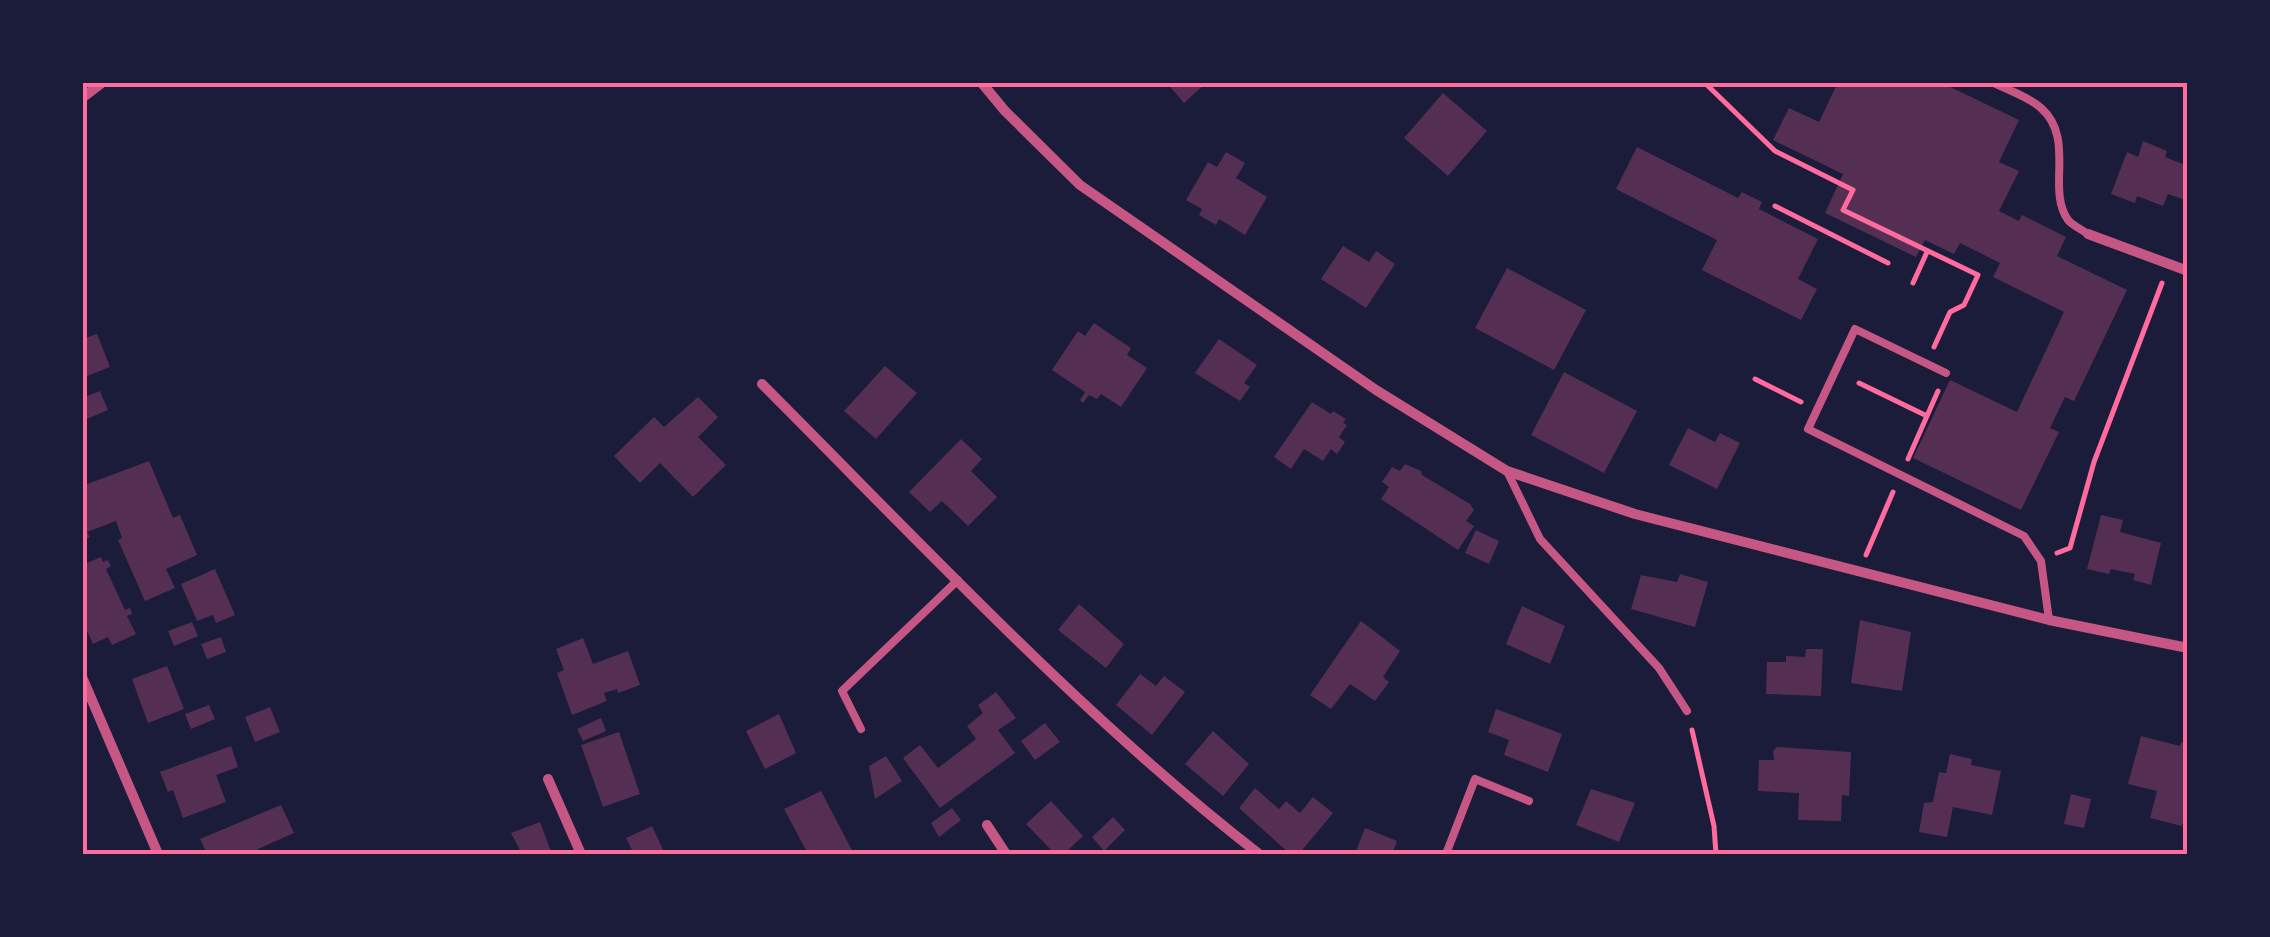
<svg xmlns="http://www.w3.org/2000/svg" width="2270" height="937" font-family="Signika,sans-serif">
	<rect width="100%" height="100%" fill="#1b1b3a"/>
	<path fill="#542f53" d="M1166,82H1207L1184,103Z
		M1838,82H1940L2019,120L1999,162L2019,171L1999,211L2019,221L2022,215L2066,237L2057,256L2127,290L2074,401L2065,397L2050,428L2059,432L2021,510L1913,458L1950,380L2017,412L2064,312L1993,277L2000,263L1960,243L1954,254L1925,240L1916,257L1825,213L1843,174L1773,140L1789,108L1819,122Z
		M1443,93L1487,131L1448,176L1404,138Z
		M2143,141L2167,151L2165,157L2188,166V201L2168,194L2163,206L2137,196L2135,203L2111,194L2127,152L2138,157Z
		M1637,147L1738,198L1742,192L1762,202L1759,209L1818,239L1798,279L1817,289L1801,320L1702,270L1717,240L1616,189Z
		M1226,152L1245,163L1236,178L1267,197L1245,235L1219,219L1216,225L1199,215L1202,209L1186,200L1208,162L1217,167Z
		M1343,246L1369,262L1376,251L1395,264L1366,308L1321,279Z
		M1507,268L1586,310L1554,370L1475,328Z
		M1094,323L1131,348L1127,355L1147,368L1121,407L1101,394L1097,399L1089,395L1083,403L1080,400L1085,392L1052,370L1078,331L1085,336Z
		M97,334L110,367L82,378V339Z
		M1219,339L1257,365L1244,383L1250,387L1240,401L1195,373Z
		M885,366L917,393L876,439L844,411Z
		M1564,372L1637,411L1604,473L1531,435Z
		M100,391L108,410L82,421V398Z
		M698,397L718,417L698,437L726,465L693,497L660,463L640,483L614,456L654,417L664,427Z
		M1312,402L1331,414L1333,411L1346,419L1343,423L1347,425L1339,437L1345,442L1337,454L1331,449L1323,461L1304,449L1291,469L1274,457Z
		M1688,428L1715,442L1720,433L1740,443L1717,489L1669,465Z
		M961,439L982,459L971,471L997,497L968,526L942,501L930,512L909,492Z
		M149,461L173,518L180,515L197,555L166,569L175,588L145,601L118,540L122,538L116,521L87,532L90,537L82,540V486Z
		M1405,464L1421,471L1422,475L1470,504L1474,510L1466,521L1474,526L1458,550L1381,499L1389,487L1382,482L1392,467L1400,471Z
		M2101,515L2123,520L2120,532L2161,543L2151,585L2133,580L2135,574L2111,569L2109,574L2087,569Z
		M1476,530L1499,541L1489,564L1465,553Z
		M101,557L103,562L108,560L111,566L106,569L125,610L130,608L132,614L127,616L136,634L112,645L108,637L93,644L82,620V565Z
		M215,569L235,615L216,623L213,615L197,621L181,584Z
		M1680,574L1708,582L1695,627L1631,609L1641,575L1677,582Z
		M1079,604L1124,644L1106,668L1058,630Z
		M1522,606L1565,626L1550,664L1506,644Z
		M1860,620L1911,632L1902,691L1851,683Z
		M1361,621L1400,651L1383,677L1389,682L1375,701L1350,684L1331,709L1310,695Z
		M192,622L198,636L174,646L168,631Z
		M221,637L226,652L207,659L201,644Z
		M583,638L593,664L628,651L640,685L618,693L617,689L604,693L607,701L572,715L557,673L564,670L556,649Z
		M1806,649H1823L1821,696L1766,694L1767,662H1786V656L1805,657Z
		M167,666L184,709L148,723L132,679Z
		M1140,674L1156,686L1164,676L1185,692L1152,735L1116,705Z
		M996,692L1016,718L998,730L1015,753L940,808L903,758L920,745L938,768L976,739L967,726L983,713L978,705Z
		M209,705L215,719L191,729L185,714Z
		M270,707L280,732L255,742L245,717Z
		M1496,709L1562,734L1548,772L1504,755L1509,740L1488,732Z
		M779,714L796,753L765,769L746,731Z
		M601,718L606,731L583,741L577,729Z
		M1045,723L1060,742L1035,760L1021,741Z
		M1213,731L1249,764L1223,796L1185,764Z
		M619,732L640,794L603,807L581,745Z
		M2141,736L2180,746L2181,742L2188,744V803L2182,826L2150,818L2157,791L2128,784Z
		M231,746L238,767L216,775L226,802L183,818L173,790L168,792L160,772Z
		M1777,747L1851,752L1849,796L1842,795L1841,821L1798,820L1799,793L1758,791L1759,760H1774L1773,751Z
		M1950,754L1972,759L1971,765L2001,771L1992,815L1953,807L1947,837L1919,832L1924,803L1933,802L1939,772L1946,773Z
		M886,756L902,781L875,799L869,766Z
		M1255,788L1279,809L1286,801L1300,813L1313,797L1333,813L1299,854H1290L1239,808Z
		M1591,789L1635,803L1619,842L1576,825Z
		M821,791L854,854H808L784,809Z
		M2071,794L2091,799L2084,828L2064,824Z
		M1051,801L1083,836L1064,854H1055L1026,824Z
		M281,805L294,833L258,849L261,854H215L214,852L207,854L200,839Z
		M952,808L961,820L939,837L931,823Z
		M1113,817L1125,830L1104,851L1092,837Z
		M540,822L552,854H522L511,833Z
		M652,826L665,854H634L626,838Z
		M1365,828L1397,841L1392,854H1355Z"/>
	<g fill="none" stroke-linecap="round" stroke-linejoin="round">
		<path stroke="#ff6b9d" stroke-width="5" d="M1704,82L1775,151L1853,190L1843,210L1978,275L1964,305L1950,312L1934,347
			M1775,206L1888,263
			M1913,283L1927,252
			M1755,379L1801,402
			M1859,383L1927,416
			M1908,459L1938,391
			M2057,553L2070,548L2094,462L2162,283
			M1866,555L1893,492
			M1692,730L1714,826L1716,854"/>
		<path stroke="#c65784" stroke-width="8" d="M1992,82C2007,90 2028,96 2041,108C2076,139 2046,189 2068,220C2072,225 2082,230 2088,234
			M1946,373L1855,329L1808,429L2024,536L2041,561L2049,620
			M1507,471L1540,539L1659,668L1687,711
			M861,729L842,691L958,580
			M1446,854L1475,779L1529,801"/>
		<path stroke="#c65784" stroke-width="10" d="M981,82L1005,111L1080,185L1376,390L1507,471L1635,514L2049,620L2188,648
			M82,98L103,82
			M2088,234L2188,271
			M762,384C922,544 1080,715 1259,854
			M82,677L158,854
			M548,779L581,854
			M987,825L1006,854"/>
	</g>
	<rect width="2270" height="937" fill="none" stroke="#1b1b3a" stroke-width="170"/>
	<rect x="85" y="85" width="2100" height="767" fill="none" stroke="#ff6b9d" stroke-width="4"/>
</svg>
